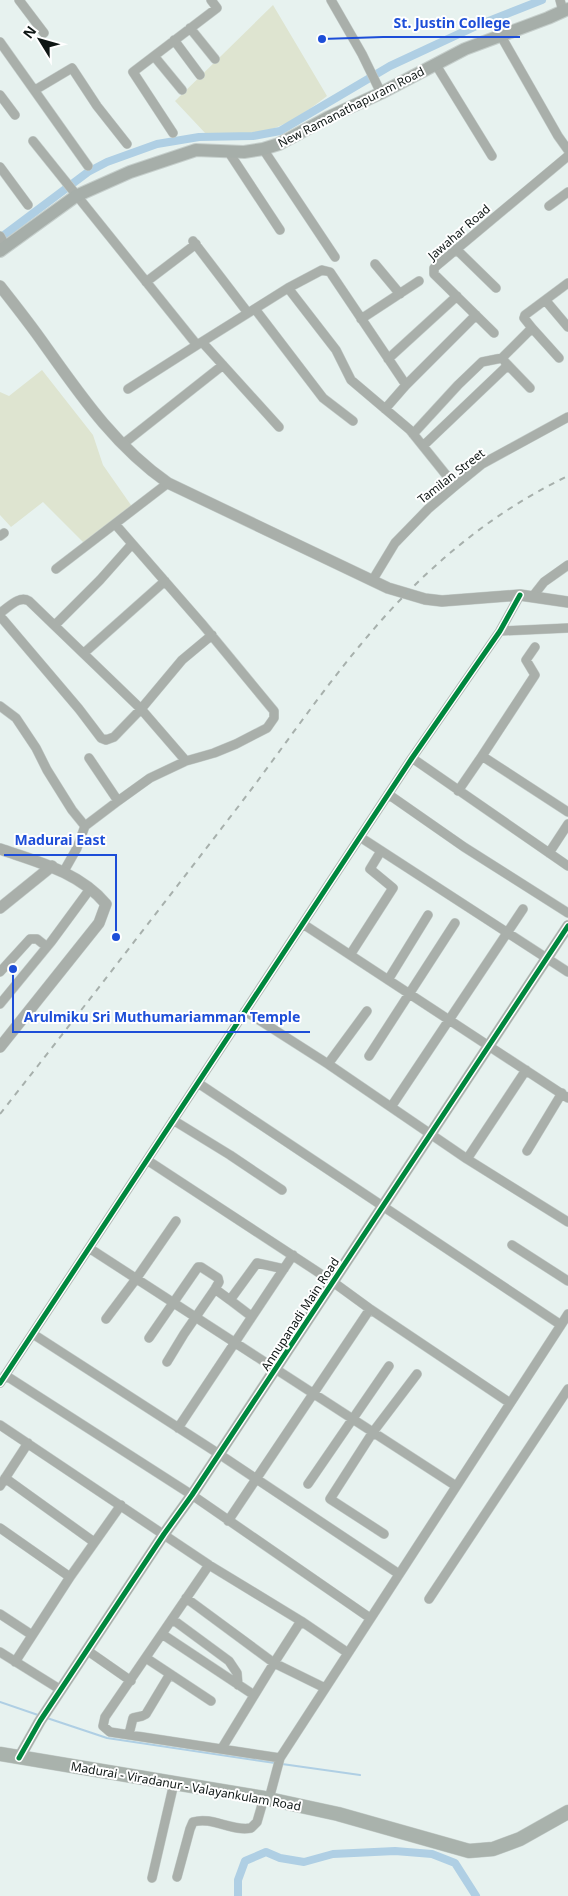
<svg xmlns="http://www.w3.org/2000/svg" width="568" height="1896" font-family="'Noto Sans',sans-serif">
	<rect width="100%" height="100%" fill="#e7f2ef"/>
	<path fill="#dee4d0" d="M273,5L327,96C306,112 286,127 260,132C243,136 223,134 206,134L175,101Z
		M42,370L93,435L103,465L133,508L86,545L43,502L11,527L0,515V392L9,396Z"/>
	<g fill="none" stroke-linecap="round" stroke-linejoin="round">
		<path stroke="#afcfe4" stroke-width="2" d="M0,1702L38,1715
			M47,1718L107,1738L275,1763
			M282,1764L360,1775"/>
		<path stroke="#afcfe4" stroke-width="8" d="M0,238L88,172L107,162L157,144L199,137L253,136L280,131L390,66L476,26L542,0
			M238,1896V1880L245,1861L266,1852L280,1858L304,1862L333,1854L395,1851L432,1854L455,1863L476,1896"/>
		<g stroke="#c5cecb" stroke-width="10">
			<path id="minor" d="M19,0L44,33
				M331,0L362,54L381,93
				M560,0L563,11
				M190,28L215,59
				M501,36L558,136L568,150
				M174,40L200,75
				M0,42L88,166
				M154,56L182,90
				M436,65L492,156
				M35,90L72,68L97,106L127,144
				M0,95L15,115
				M173,133L133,72L217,8L211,0
				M33,141L197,345L288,288L336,350L351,380L410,430L455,486
				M263,149L335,257
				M228,151L280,230
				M0,167L28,205
				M549,206L568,192
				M0,236L6,247
				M193,241L248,313
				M456,249L496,288
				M375,264L400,294
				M146,282L196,244
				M288,288L322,270L330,272L406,385L385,409
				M546,301L568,327
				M255,309L323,398L353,421
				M361,319L419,281
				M532,328L559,358
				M494,333L434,274V268L568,156
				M202,342L279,427
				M502,358L532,328L524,318L525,315L568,283
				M388,359L457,296
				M505,362L530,388
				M406,385L476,315
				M128,389L197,345
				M413,434L458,385L482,362L502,358
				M123,444L223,365
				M423,446L508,365
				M0,536L4,533
				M56,569L168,483
				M372,581L395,543L428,509L455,486L482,464L568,417
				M533,596L544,582L568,565
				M0,613C9,607 19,595 29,601L141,709L186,761
				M0,616L79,709L101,738L106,740L114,737L141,709L182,660L212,635
				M55,625L100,580L132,544
				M500,631L568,628
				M535,647L526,660L535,675L482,756L568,812
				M84,653L165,581
				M0,706L16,718L36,748L47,770L72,810L85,826
				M89,758L118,801
				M412,758L568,866
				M458,791L482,756
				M388,794L464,847L568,913
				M360,837L568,972
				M549,853L568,824
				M64,871L77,848L85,826L118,801L150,778L186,761L214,753L236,744L267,728L274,718V711L203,625L115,524
				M303,924L568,1098
				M350,955L393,888L370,869L381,851
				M0,972L30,939H37L47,947
				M388,980L428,915
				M0,1004L51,942L90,889
				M245,1011L328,1064L467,1159L568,1222
				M369,1056L455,923
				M328,1064L367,1011
				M198,1083L561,1325L568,1314
				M391,1107L523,909
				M173,1120L230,1155L282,1190
				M527,1151L562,1093
				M467,1159L526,1070
				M147,1160L333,1282L370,1309L228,1521
				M512,1245L568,1281
				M89,1248L456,1486
				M215,1289L230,1300
				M370,1309L510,1403
				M251,1316L230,1300L257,1263L284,1269
				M106,1319L136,1279L176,1221
				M33,1334L219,1454L399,1574
				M149,1338L198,1267H201L218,1278L219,1282L215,1289L184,1334L167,1362
				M5,1375L192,1495L370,1618
				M0,1383L412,758L500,631L520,595
				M0,1425L209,1565L301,1621L348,1653
				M178,1428L293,1255
				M5,1478L94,1542
				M308,1484L389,1366
				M0,1486L28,1443
				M0,1528L70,1577
				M384,1534L330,1499L373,1432L417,1374
				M209,1565L105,1717L103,1726L110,1732L280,1758L561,1325
				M186,1598L274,1663L301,1621
				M429,1599L568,1389
				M0,1614L32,1635
				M172,1619L229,1661L237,1673L238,1685
				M162,1634L254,1695
				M88,1651L131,1681
				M0,1652L61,1690
				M146,1658L211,1701
				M15,1662L70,1577L121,1505
				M129,1734L133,1718L142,1716L146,1714L170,1674
				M222,1748L274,1663L325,1688
				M269,1799L280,1758
				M177,1877L190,1829L193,1822C212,1816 232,1832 251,1828L257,1822L264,1798
				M152,1878L174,1783"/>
		</g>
		<g stroke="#c5cecb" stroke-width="12">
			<path id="tertiary" d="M0,286C15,305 30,324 44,344C81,396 115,446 168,483L388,588L425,599L442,601L520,595L568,602
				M0,849C38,862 79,872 106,904L99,923L0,1047
				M0,908L52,866
				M19,1758L40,1721L164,1534L192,1495L568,926"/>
		</g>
		<g stroke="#c5cecb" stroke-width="14">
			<path id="secondary" d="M0,251L76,196L130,172L196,150L244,152L263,149L279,144L329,117L381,93L465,49L548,18L568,9"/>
		</g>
		<g stroke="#c5cecb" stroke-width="15">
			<path id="primary" d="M0,1754L264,1798L338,1814L469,1851L493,1849L520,1839L568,1812"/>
		</g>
		<use href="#minor" stroke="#a9afaa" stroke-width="9"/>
		<use href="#tertiary" stroke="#a9afaa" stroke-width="11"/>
		<use href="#secondary" stroke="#a6aea9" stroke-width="12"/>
		<use href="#primary" stroke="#a9b2ac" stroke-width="14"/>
		<path stroke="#a7b0ac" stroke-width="2" stroke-dasharray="6 6" stroke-linecap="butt" d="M0,1114C81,1011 161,907 241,803C283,748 322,690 367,637C422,571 490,513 568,476"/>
		<g stroke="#fff" stroke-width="8">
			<path id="cycleway" d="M0,1383L412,758L500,631L520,595
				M19,1758L40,1721L164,1534L192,1495L568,926"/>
		</g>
		<use href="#cycleway" stroke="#00873e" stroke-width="5"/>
	</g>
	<g text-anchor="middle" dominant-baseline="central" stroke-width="4" stroke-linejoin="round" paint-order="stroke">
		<g font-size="12" fill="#0e1614" stroke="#fff">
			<text transform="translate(351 107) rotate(-27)">New Ramanathapuram Road</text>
			<text transform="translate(459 232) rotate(-41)">Jawahar Road</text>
			<text transform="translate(451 476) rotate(-38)">Tamilan Street</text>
			<text transform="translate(300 1314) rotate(-57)">Annupanadi Main Road</text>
			<text transform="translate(186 1786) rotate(10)">Madurai - Viradanur - Valayankulam Road</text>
		</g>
	</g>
	<path fill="none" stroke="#1d4ed8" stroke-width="2" d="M322 39L383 37H520M116 937L116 855H4M13 969L13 1032H310"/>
	<g fill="#1d4ed8" stroke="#fff" stroke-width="2">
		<circle cx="322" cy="39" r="5"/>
		<circle cx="116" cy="937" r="5"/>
		<circle cx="13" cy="969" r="5"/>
	</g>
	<g font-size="14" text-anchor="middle" font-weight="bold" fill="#1d4ed8" stroke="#fff" stroke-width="4" stroke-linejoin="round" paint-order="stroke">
		<text x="452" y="28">St. Justin College</text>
		<text x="60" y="845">Madurai East</text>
		<text x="162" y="1022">Arulmiku Sri Muthumariamman Temple</text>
	</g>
	<g transform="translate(40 40) rotate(307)" stroke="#ffffff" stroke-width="4" paint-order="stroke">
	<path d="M0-4L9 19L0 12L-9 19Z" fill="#0e1614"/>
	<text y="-8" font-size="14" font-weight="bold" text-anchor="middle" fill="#0e1614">N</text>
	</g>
</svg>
